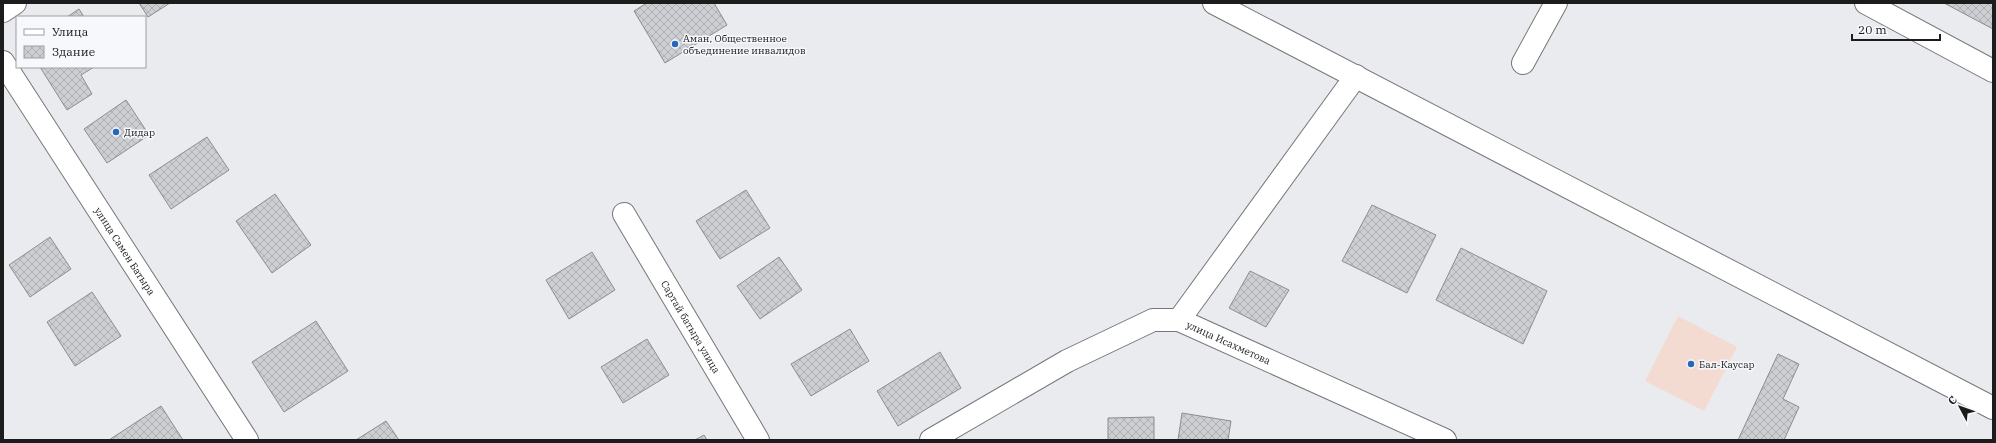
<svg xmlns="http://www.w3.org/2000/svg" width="1996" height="443" font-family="'IBM Plex Serif',serif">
	<defs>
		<pattern id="building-cross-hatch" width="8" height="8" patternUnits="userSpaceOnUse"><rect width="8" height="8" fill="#cdced1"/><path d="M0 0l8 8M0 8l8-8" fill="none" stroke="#afb0b3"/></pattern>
	</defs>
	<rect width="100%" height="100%" fill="#eaebee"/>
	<path fill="#f4dbd2" d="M1678,316L1737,347L1704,411L1645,381Z"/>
	<path fill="url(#building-cross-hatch)" stroke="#8c8d8f" d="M139,3H170L148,17Z
		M647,3H714L727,25L665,63L634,11Z
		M1944,3H1993V29Z
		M79,9L84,17H67Z
		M40,67H94L81,75L92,94L67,110Z
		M126,100L149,135L107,163L84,129Z
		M207,137L229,170L171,209L149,175Z
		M746,190L770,228L720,259L696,221Z
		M275,194L311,245L272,273L236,221Z
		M1372,205L1436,235L1407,293L1342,261Z
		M50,237L71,269L30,297L9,265Z
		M1461,248L1547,291L1523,344L1436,300Z
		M592,252L615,290L569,319L546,280Z
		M779,257L802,290L760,319L737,286Z
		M1250,271L1289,290L1266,327L1229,308Z
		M92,292L121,336L75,366L47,322Z
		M316,321L348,371L284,412L252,362Z
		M850,329L869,361L811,396L791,364Z
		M647,339L669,375L623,403L601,367Z
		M940,352L961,388L898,426L877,391Z
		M1778,354L1799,364L1783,399L1799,407L1784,440H1738Z
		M161,406L183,440H109Z
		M1182,413L1231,421L1228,440H1178Z
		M1154,417V440H1108V418Z
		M386,421L399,440H356Z
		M704,435L707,440H695Z"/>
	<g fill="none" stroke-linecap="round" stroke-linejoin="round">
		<g stroke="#757779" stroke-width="24">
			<g id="minor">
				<path d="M1214,3L1993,408"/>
				<path d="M1866,3L1993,71"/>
				<path d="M3,11L15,3"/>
				<path id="s1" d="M3,62L247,440"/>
				<path d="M1523,63L1556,3"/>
				<path id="s2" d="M624,214L758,440"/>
				<path d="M1179,320L1356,76"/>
				<path id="s3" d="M931,440L1067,361L1153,320H1179L1445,440"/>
			</g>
		</g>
		<use href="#minor" stroke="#fff" stroke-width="22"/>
	</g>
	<g fill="#2568b9" stroke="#f7f8fb" stroke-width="1.5">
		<circle cx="675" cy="44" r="4"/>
		<circle cx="116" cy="132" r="4"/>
		<circle cx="1691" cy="364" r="4"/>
	</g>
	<g text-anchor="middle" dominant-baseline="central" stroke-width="3" stroke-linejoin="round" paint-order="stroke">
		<g font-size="10" fill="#1c1c1d" stroke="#f7f8fb" text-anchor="start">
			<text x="683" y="38">Аман, Общественное<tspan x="683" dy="12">объединение инвалидов</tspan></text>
			<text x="124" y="132">Дидар</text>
			<text x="1699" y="364">Бал-Каусар</text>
		</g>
		<g font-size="10" fill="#1c1c1d" stroke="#f7f8fb">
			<text stroke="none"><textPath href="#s1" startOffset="225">улица Самен Батыра</textPath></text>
			<text stroke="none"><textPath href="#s2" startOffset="131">Сартай батыра улица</textPath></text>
			<text stroke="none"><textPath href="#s3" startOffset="333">улица Исахметова</textPath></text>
		</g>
	</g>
	<rect width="1996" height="443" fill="none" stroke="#1c1c1d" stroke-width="8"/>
	<rect x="16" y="16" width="130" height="52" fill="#f7f8fb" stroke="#9fa0a2"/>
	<rect x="24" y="29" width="20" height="6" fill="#ffffff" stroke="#9fa0a2"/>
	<text x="52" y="36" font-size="12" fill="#1c1c1d">Улица</text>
	<rect x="24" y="46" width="20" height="12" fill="url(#building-cross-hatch)" stroke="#9fa0a2"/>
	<text x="52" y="56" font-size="12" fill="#1c1c1d">Здание</text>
	<g transform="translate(1960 407) rotate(311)" stroke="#f7f8fb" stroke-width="3" paint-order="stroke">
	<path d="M0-3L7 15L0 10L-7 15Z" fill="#1c1c1d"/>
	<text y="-6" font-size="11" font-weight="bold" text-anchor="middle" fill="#1c1c1d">С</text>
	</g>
	<path d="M1852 34v6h88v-6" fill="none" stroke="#1c1c1d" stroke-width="2"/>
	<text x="1858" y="34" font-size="12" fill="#1c1c1d" stroke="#f7f8fb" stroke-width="3" paint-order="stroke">20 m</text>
</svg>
